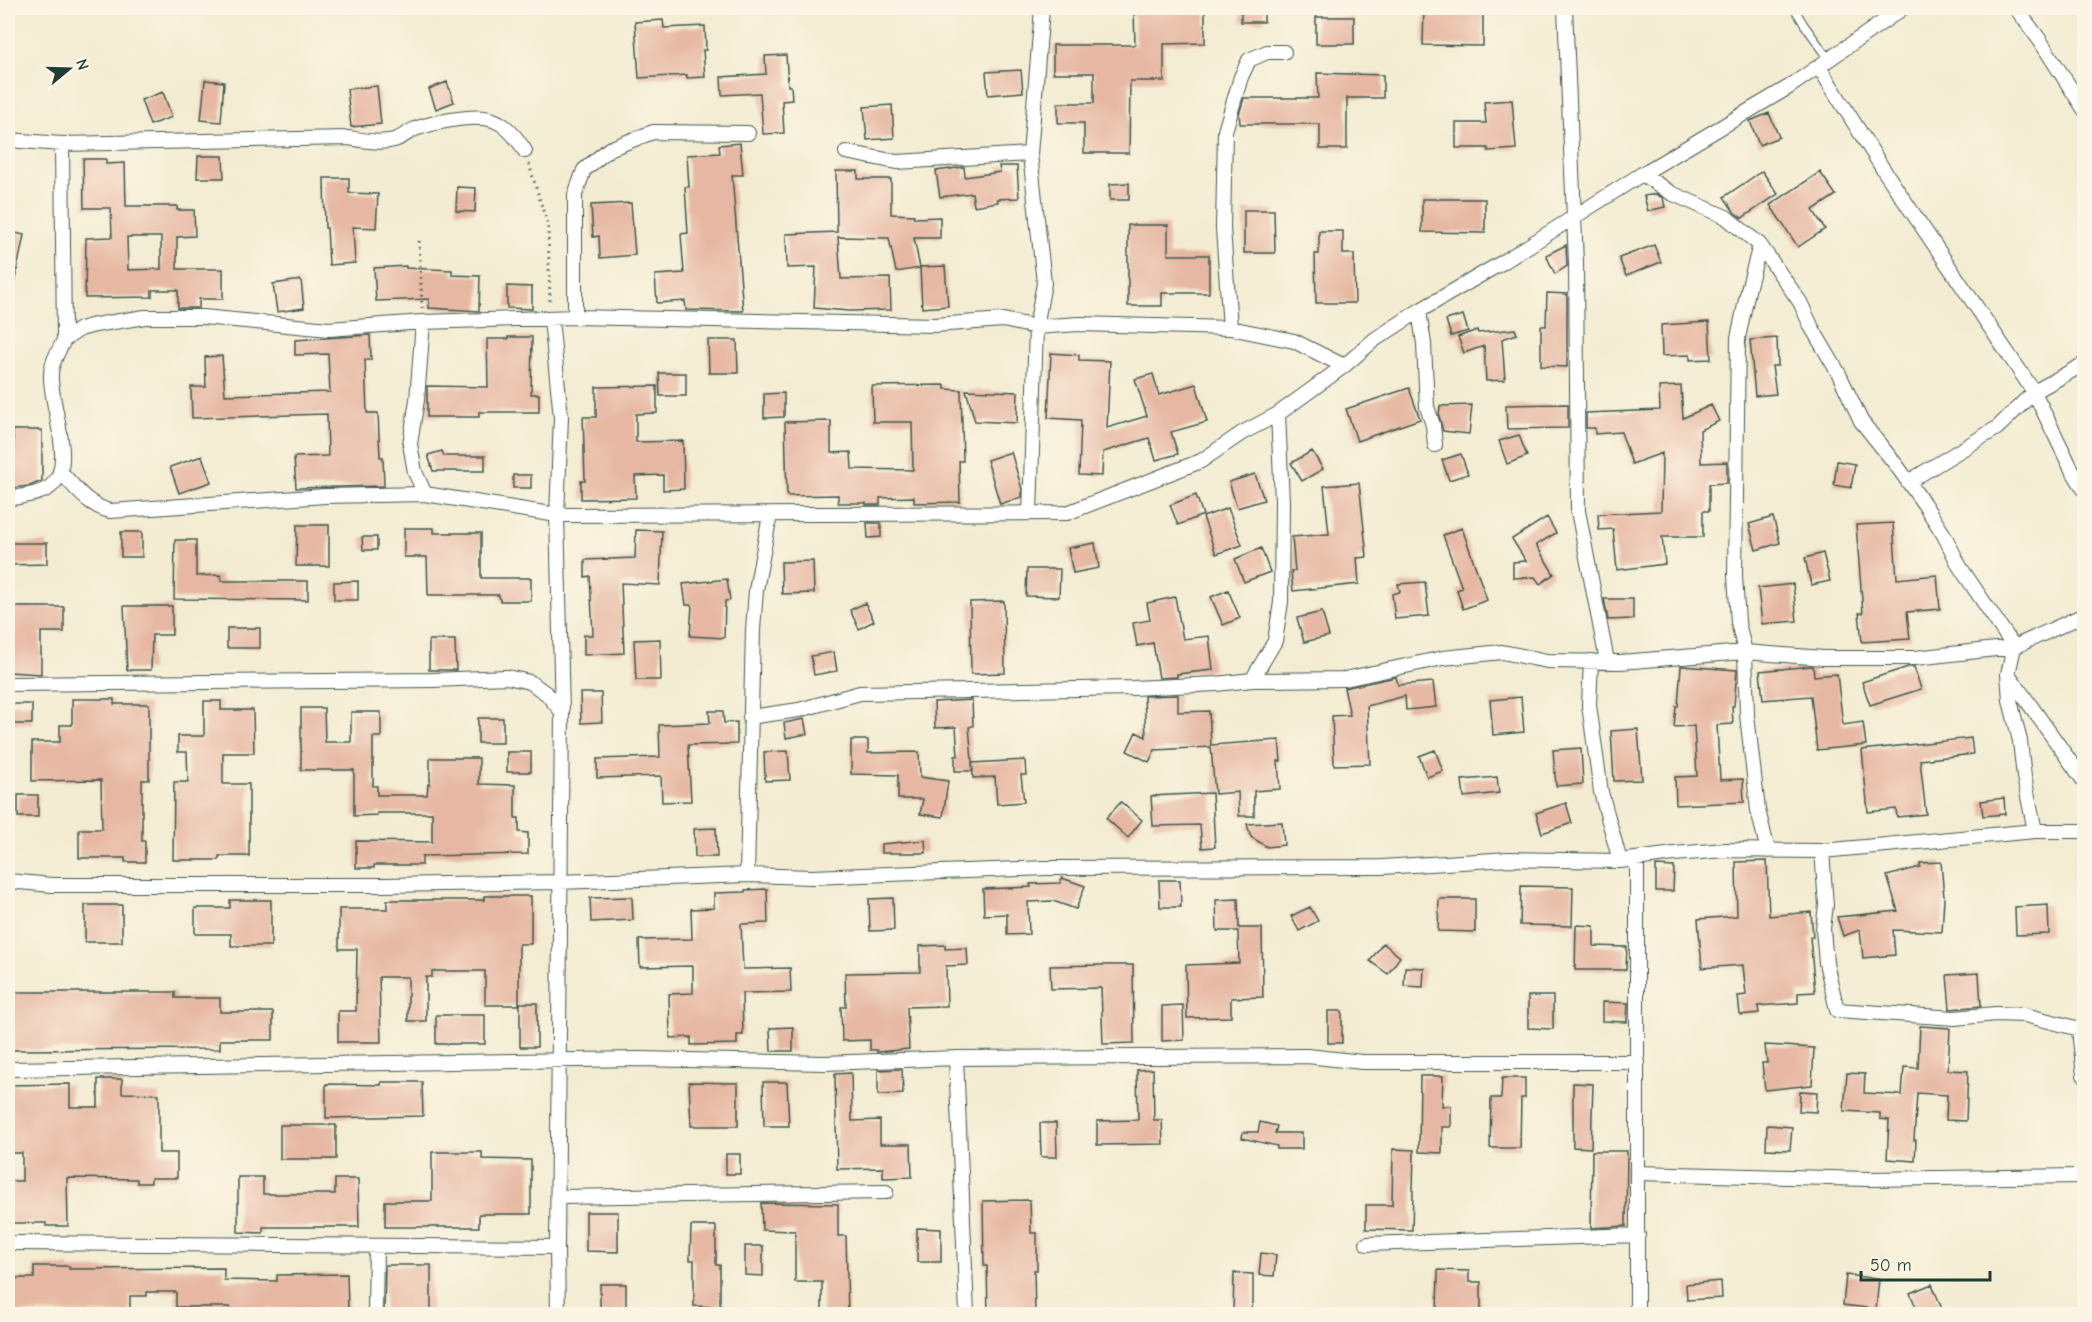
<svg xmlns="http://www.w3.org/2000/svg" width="2092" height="1322" font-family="'Comic Neue',sans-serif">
	<rect width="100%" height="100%" fill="#fcf5e5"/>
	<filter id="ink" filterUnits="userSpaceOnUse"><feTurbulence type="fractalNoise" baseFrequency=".0167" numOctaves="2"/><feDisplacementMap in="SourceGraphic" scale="12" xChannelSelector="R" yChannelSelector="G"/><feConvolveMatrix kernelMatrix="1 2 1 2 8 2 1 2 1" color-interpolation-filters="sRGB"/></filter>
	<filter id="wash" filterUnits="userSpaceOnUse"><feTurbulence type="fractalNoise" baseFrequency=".008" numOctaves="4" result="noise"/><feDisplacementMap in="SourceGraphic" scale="24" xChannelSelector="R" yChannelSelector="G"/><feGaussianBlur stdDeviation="1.35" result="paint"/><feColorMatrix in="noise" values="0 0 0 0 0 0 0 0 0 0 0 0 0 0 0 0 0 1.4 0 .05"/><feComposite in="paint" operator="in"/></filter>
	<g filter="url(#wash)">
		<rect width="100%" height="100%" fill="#f3ecd2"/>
		<g id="blocks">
			<path fill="#e6b7a2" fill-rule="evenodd" d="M1241,8H1264V22H1241Z
				M1424,8H1483V46L1423,45Z
				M1134,10H1205V43L1164,44V81H1130L1129,153H1084V123H1058V103H1094V73H1053V45H1135Z
				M1316,17H1354V44H1316Z
				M663,20L664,28L705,26L706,50H703L705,77L687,78V75L639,78L635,22Z
				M786,55L788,86H791L792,100L782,101L784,133L763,134L760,93L722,95L721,77L766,74L765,56Z
				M1021,70L1023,92L988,95L986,72Z
				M1317,73L1383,75V98H1347V149H1320V124H1240L1239,114L1244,98H1318Z
				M205,80L224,82L221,122L201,120Z
				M447,82L454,102L436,109L429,89Z
				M377,86L381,124L351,127L347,89Z
				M163,92L172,117L150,125L141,100Z
				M1512,100L1516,149L1488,151V148H1456V123H1486L1484,102Z
				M892,105L894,138L867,140L864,107Z
				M1769,113L1779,137L1759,145L1750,121Z
				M740,143L743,175H732L743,311L686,310L685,301L657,303L655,275L684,273L681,234L688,233L685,187H689L687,155L720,153L719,145Z
				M198,156H223L224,178H197Z
				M83,159H106V164L125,163L126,206H177V210H194L195,236L177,237V269H223V299H199V308H178V290H152V297L85,298L86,238L112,237L111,208H84ZM127,237H161V269L128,270Z
				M999,166H1017L1019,198L997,199L998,202L974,206L972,193L940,197L936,171L964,167L965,177L1000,172Z
				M836,171H858V179H891V214L914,215V218L940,217V238H914L920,268L896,272L889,238L838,237L841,279L890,278L891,310L849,311L814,308L816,267L787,268L786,234L837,232Z
				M1762,171L1778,194L1742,218L1735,213L1724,197Z
				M1820,172L1836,195L1813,210L1825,229L1798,247L1770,205Z
				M324,178H349V193L378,194L376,228L353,227L355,263L329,265L327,228H325Z
				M1129,183V200H1110V184Z
				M457,187L476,188L475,212L456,211Z
				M1656,194L1663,198L1665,207L1648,211L1644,196Z
				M1422,199H1485V233L1422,232Z
				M631,203L635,255L600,258L599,236L593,237L591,205Z
				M1244,210H1274L1275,253H1244Z
				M1128,225H1168V255H1209V293H1162V306H1128Z
				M8,231L24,235L14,284L8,283Z
				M1319,231H1343V254H1354L1355,303H1316L1315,254H1319Z
				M1566,245L1567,266L1555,274L1546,255Z
				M1654,245L1661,262L1626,276L1619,258Z
				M406,266V268L452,270V275L480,276L479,311L429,308V299L376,301L374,268Z
				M945,266L948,306L922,308L920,267Z
				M301,280L304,308L277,312L273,284Z
				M507,286L532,287V309L507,308Z
				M1547,293L1567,294V367L1541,366V326H1546Z
				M1463,315L1468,331L1451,336L1446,320Z
				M1709,322L1711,359L1690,360V355L1662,356L1661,325Z
				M1515,329L1517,334L1502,339L1505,380L1486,381L1484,346L1464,353L1458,337L1477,330L1478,333Z
				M370,335L371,360H365L367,413H378L380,457H383L384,486L296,488L294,457L328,456L327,414L192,418L191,387H206L205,357L222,356L225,395L330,392L328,354L295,355V340Z
				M508,337H532L531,394H539V412H479V417H427V386L488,387L487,339H508Z
				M1777,338L1778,366H1772L1776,394L1755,396L1750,340Z
				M708,340H737L738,373H709Z
				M1051,353L1079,355V360L1110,361L1107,428L1147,416L1135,379L1153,374L1159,395L1196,384L1207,422L1171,432L1178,454L1156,460L1149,438L1103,452L1102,476L1079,475L1081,420L1048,418Z
				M659,373H686V396H660Z
				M945,385V389L961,390L963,461H959L960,502L914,503V497L880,498V505H866V503H838V495L787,496L785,422L831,421V453L851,452L852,469L913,470L912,422H873L872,386Z
				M657,386V413L636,414V442L683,441L684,489L663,490V475L635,476L636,498L581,499V481H585L583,417H596V387Z
				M1681,386L1683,418L1711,405L1719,421L1700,430L1701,463L1727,462V483L1709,484V511H1703V537H1662L1665,564L1617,570L1613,529L1599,530L1598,514L1661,511L1662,453L1632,464L1621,432L1595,434V428H1586V413L1660,410L1659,387Z
				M1409,388L1420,419L1357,441L1346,409Z
				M966,390L1018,392L1017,423L975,421Z
				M784,393V417L764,418V394Z
				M1568,404V428L1507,429L1506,405Z
				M1472,405L1469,434L1443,431L1439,416L1440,406Z
				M13,430H42V481L29,486L12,488L11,458H14Z
				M1519,435L1527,456L1507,464L1499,441Z
				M442,451L444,456H485V471H433L428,455Z
				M1312,451L1323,469L1302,481L1291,463Z
				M1011,452L1022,489V497L1000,504L987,460Z
				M1461,454L1468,474L1449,480L1442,460Z
				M202,456L211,482L179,493L170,467Z
				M1837,461L1855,464L1851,488L1834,485Z
				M1255,474L1264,500L1237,508L1229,482Z
				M513,475H531V488H513Z
				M1359,483L1367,557L1357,558L1359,584L1293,591L1291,571H1295L1292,537L1329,534L1324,486Z
				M1196,495L1203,515L1178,525L1170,505Z
				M1228,508L1242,545L1216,554L1203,517Z
				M1547,517L1556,533L1536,545L1554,574L1540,584L1535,577L1513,578V562L1526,561L1512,539Z
				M1773,517L1780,543L1756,550L1749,524Z
				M867,523H881V537L868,538Z
				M1893,523L1897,579L1937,575L1940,609L1907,612L1910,639L1862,642L1859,613H1863L1856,525Z
				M297,525H329V566H296Z
				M404,528H434V533H481V578H531V601H500L499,595H428L427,557H404Z
				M1462,528L1487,600L1463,609L1457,590L1462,588L1443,535Z
				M636,530L662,531L660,585L621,583L624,653L584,655V635H593L590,576L585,577V560L635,558Z
				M121,532H142V557H121Z
				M362,537H377V550H363Z
				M175,540H196V576L221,575V581H308V600L174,599Z
				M8,543H47V564L8,565Z
				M1095,543L1099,568L1073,573L1068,548Z
				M1261,548L1270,572L1244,582L1235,559Z
				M1823,553L1830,581L1811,585L1805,558Z
				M813,561L814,593L782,594L781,562Z
				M1027,569H1060L1059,597L1026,596Z
				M727,579L730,600L725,601L724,638L690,636L692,605H686L683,584Z
				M358,581V600H334V582Z
				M1425,582L1429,616L1395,619L1392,594L1400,592L1398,584Z
				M1793,584L1797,621L1762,624L1758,588Z
				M1228,590L1240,618L1223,625L1211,597Z
				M1175,597L1183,639L1209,636L1213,670L1177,674V677L1159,678L1153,643L1137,646L1133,623L1150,620L1147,603Z
				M1604,599H1633V619L1608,620Z
				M1004,601L1005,673L971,674L970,602Z
				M865,603L874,621L859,629L850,610Z
				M124,606H172V635H152L151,670H127Z
				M8,607H64V632H41V674L8,672Z
				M1322,612L1329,636L1304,642L1297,618Z
				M227,628H260V648H227Z
				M660,639L661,680H636L634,640Z
				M429,640H455L456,670H429Z
				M834,652L837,671L814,675L811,656Z
				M1681,666L1737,670L1734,706H1732L1733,724L1717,725L1720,780L1743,779L1744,802L1676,805L1675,777L1697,776L1694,726L1674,727L1676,706H1678Z
				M1811,666H1813L1814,676L1837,674L1843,725L1863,722L1866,745L1817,750L1811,696L1763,700L1760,671Z
				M1908,667H1914L1921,689L1870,705L1862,682Z
				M1396,677L1398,685L1433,682L1436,707L1406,710L1405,696L1367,706L1370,764L1334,765L1332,716L1350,715L1344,688Z
				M580,693H601L602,722L581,723Z
				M1178,695V712L1209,711L1211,745L1279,740L1281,761H1278L1280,789L1254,791V816H1239L1238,792L1215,794L1211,747L1155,750L1149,762L1127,751L1136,732L1146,737L1144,696Z
				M1521,697L1524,732L1493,735L1490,700Z
				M72,699H114V704H149V780H142V841H145V862H125V858H79V829H102L101,780L32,781V742H60V725H72Z
				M972,700L973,726L969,727L973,771H955V756H958L956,727L935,728L934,702Z
				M204,701H221V710H253L254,753H223V784H249V856H219V860H173L174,782H188L187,752H178V736H204Z
				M8,704H32V724H8Z
				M301,708H324L325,742H351V712H381V737H373V786H377V795H427L428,784H430V758H479V784L515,785V818H519V832L528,833V854L422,856V865H374V868H356V841L432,842V813H377V815L354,816V770H301Z
				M709,711H723L724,723L737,722V744L688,745L691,801L662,802L661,776L597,778V759L660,757L659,725L710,723Z
				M478,718H503V743H478Z
				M804,719L807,734L786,738L784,723Z
				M1638,729L1642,780L1614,781L1611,731Z
				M1971,738L1973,754L1920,760L1926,814L1897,817L1896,809L1868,812L1862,750Z
				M851,740H868V753L919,752L920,777L948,781L943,817L920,814L923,799H898V775L851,774Z
				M1581,748L1583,784L1556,786L1553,750Z
				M1435,750L1443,771L1427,777L1419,756Z
				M788,751L790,780L765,781L764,752Z
				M507,752H531V772H507Z
				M1025,760L1026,775H1021L1024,802L997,804L995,777L973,778L972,763Z
				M1497,777L1499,793L1464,797L1462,780Z
				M1212,793L1215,847L1202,848L1200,825L1153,826L1151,796Z
				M18,795H38V817H18Z
				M2004,798L2005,814L1983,816L1981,801Z
				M1121,802L1142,820L1128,838L1106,818Z
				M1566,803L1572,823L1542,833L1536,813Z
				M1282,822L1284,845L1267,847L1251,837L1247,824Z
				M716,828L717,857H695L694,829Z
				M925,840L926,853H881V844Z
				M1767,861L1769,916L1811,912L1813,937H1810L1815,992L1798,993V1003L1758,1006L1759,1013L1740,1015L1738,996L1746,995L1743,965L1702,968L1698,919L1737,916L1736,862Z
				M1941,862L1944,898L1942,932L1893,930L1895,955L1863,958L1860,930L1843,936L1837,917L1898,911L1887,876L1920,867V863Z
				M1656,866L1674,867L1673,891H1656Z
				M1062,878L1085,886L1076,909L1053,901L1028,902L1029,934L1007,935V914L984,915L983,889L1031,887L1030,884L1060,883Z
				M1159,880H1180L1181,907H1160Z
				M1521,886L1573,887L1572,926L1520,925Z
				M767,889L768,923L741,924L743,969L790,968L791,992L742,993L743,1035H737V1044L691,1045V1037L670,1038L669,994L693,993V966L640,967L639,940L692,939L691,909L714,908V893L745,892V890Z
				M484,896H531V944H519V1005H485V971H432V977H426V1021H408V977H379L381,1042H338V1011H356L357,949H339V909H387V900H484Z
				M632,897L633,920L591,922L590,898Z
				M893,898L894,930L870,931L869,899Z
				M1238,899L1239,928H1262L1263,997L1231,998V1017L1187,1018L1186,965L1239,963L1238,931H1217L1216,900Z
				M1439,899H1475V932L1438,931Z
				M230,900H271V946H231V934H195V908H230Z
				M85,905H122V942H85Z
				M2048,905L2049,934L2016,935L2015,907Z
				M1310,907L1318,921L1299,931L1291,916Z
				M1576,925L1594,926V946L1627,947L1626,970H1575Z
				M1383,943L1400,957L1388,974L1370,961Z
				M945,945V949L967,948L968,965L946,966L947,1006L907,1007L909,1049L877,1052V1050H870V1040L842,1041L841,1007H846L845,973L920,972V946Z
				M1100,965H1133L1134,1043L1103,1044L1101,988L1051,989L1050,966Z
				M1405,967L1424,968L1423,987L1404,986Z
				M1979,973L1981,1006L1950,1009L1947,975Z
				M8,992H175V998H220V1012H273V1040H220V1049L8,1050Z
				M1528,996H1553V1029L1528,1028Z
				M1602,1002L1628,1003L1627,1022L1602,1021Z
				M520,1003H537V1047H520Z
				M1183,1005L1184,1040L1162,1041V1006Z
				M1328,1011H1342V1043H1328Z
				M436,1015H485V1044H436Z
				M1920,1026L1950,1028L1948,1070L1968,1071L1966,1121L1946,1120L1947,1095L1917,1093L1914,1140H1916L1915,1161L1887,1159L1889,1120L1880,1119V1113L1844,1111L1847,1073L1865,1074L1864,1093L1902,1095L1904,1067L1918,1068Z
				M793,1027V1051H771L770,1028Z
				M1765,1045L1814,1048L1812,1085L1765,1090L1762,1063H1767Z
				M902,1069L903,1094L878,1095V1070Z
				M1153,1069L1154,1120H1162L1163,1144L1097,1145V1121L1138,1120L1137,1070Z
				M851,1073L852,1121L880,1120V1144H911L912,1177L883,1178V1168L837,1169L835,1074Z
				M1420,1076H1443L1442,1106H1451V1127H1442V1153L1419,1152Z
				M1502,1078H1525V1098H1521L1520,1148H1490L1491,1098H1501Z
				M98,1079H122V1093L159,1094V1153H177V1178H151V1183H137V1179L67,1178L68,1226H46V1223H8V1181H22V1153H8V1085L70,1084V1107H98Z
				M381,1082H422L423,1116L326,1118V1084L381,1085Z
				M689,1082L738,1083V1126H691Z
				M763,1082H787L789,1126H764Z
				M1573,1083L1593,1084L1591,1148L1573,1147Z
				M1800,1091L1817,1092L1816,1112L1799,1111Z
				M1260,1122L1277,1126L1275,1133H1302V1149H1277V1146L1242,1138L1243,1132H1258Z
				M1040,1123H1056L1057,1157H1041Z
				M280,1125H336V1159H280Z
				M1767,1125L1792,1127L1790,1150L1766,1149Z
				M1393,1149L1414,1150L1412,1230L1366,1229V1205H1392Z
				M1592,1151H1627L1626,1226L1591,1228Z
				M432,1152H482V1159L531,1160V1214H479V1227H385V1201H432Z
				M726,1154H740V1174H726Z
				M238,1177H263V1194H335V1179H358L359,1227H263V1233L238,1232Z
				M1030,1200L1031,1233H1037V1270H1034L1035,1314H988L987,1266H984L983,1201Z
				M761,1203L838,1204V1236H846L848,1314H822V1282H795V1231L762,1230Z
				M586,1212H618V1252L586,1251Z
				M691,1226H716V1265H720V1307L694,1306V1260H690Z
				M917,1228L941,1229V1262H917Z
				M745,1246H763V1276L745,1275Z
				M1261,1253L1276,1255L1274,1276L1259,1275Z
				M385,1265H431V1314H384Z
				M34,1266H69V1269L224,1268V1280L277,1281V1275L347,1274L348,1310L267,1309V1314L230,1313V1307H176V1292H147V1296H130V1314L22,1313V1314H8V1278H34Z
				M1438,1270L1469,1271V1282H1481V1314H1437Z
				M1234,1273L1253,1274V1303L1249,1314H1233Z
				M1846,1275L1879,1279L1876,1309L1843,1305Z
				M1721,1281L1722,1298L1687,1300L1686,1284Z
				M600,1284H626V1314H600Z
				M1932,1284L1944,1314H1919L1910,1293Z"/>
		</g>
	</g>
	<g filter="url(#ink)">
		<use href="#blocks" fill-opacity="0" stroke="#3f574c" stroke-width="1.5"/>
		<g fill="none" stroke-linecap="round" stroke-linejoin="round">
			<g stroke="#3f574c" stroke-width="9">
				<path id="lane" d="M1794,8L1805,26L1829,59"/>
			</g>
			<g stroke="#3f574c" stroke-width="16">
				<path id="street" d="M1565,8L1576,263L1578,511L1607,661
					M2016,8L2039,39L2084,109
					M1819,67L1883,169L2034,392L2071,468L2084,489
					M8,140L62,144L348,138C363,140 379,144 394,140C402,138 408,132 415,129C426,125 439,122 451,120C489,114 504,117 525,151
					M846,152L897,162L1030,154
					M1642,174L1671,193L1726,217L1760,245L1800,302L1812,328L1839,374L1861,421L1897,466L1924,504L1944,535L1960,567L2014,647L2008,674L2010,700L2020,741L2024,777L2035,831
					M1760,245L1749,286L1738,338L1735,576L1738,622L1745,652L1747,715L1758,810L1768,851
					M1419,311L1424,344L1427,407L1433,425L1435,445
					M575,317V195L584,170L609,149L653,132L748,133
					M551,319L561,417L557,515L562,712L557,1247L558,1314
					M423,322L417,400L410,444L415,472L425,494
					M1230,328L1223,228L1225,131L1241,77L1249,60L1267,52H1284
					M64,340L80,329L95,325L145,317H203L329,329L423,322L575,317L935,325L1003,320L1036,327L1078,324L1230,328L1294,341L1344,366
					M60,471C75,487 88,506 110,511L325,496L425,494L557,515L1067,513L1201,461L1242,433L1278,414L1344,366L1374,340L1419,311L1503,262L1642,174L1789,87L1903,8
					M1908,482L1997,428L2034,392L2084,364
					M8,499C21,496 41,495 51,486C77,465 49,403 51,374C51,362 59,351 64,340L62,144
					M1030,513L1036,327L1044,283L1030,154L1042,9
					M1591,661L1589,705L1601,792L1620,861
					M2008,674L2084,781
					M1252,680L1275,641L1281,602L1282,501L1278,414
					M8,684L433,680L507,677L530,682L547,694L562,712
					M750,717L799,710L860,693L1133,688L1216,684L1252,680L1345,679L1443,658L1502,652L1547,661L1620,662L1745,652L1824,658H1915L2014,647L2084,615
					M1822,851L1826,905L1823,929L1826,963L1837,1010L1955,1018L1995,1014L2025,1015L2084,1030
					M747,875L812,877L1046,868L1382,867L1509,859L1620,861L1674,854L1725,850L1822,851L2035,831H2084
					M8,881L52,885H384L559,882L747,875L753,630L756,590L770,515
					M2079,1030L2084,1075
					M956,1058L967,1314
					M8,1069L638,1059L824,1063L956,1058L1307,1056L1362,1062H1638
					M1638,1173L1868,1179L2084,1176
					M558,1197L886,1192
					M8,1243L557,1247
					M1367,1244L1638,1235
					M375,1314L376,1246
					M1637,1314V860"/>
			</g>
			<path stroke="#3f574c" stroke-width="3" stroke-dasharray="1.5 4.5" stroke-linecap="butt" d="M529,164L548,227L550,305
				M419,241L422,308"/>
			<use href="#lane" stroke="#fff" stroke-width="7"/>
			<use href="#street" stroke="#fff" stroke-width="14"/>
		</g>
	</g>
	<rect width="2092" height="1322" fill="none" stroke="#fcf5e5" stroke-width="30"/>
	<g transform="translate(69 69) rotate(71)" stroke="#fcf5e5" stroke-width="4.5" paint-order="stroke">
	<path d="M0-4.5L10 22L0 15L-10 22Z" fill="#1f3d34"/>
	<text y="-9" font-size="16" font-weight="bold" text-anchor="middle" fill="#1f3d34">N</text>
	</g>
	<path d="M1861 1271v9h129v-9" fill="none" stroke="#1f3d34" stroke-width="3"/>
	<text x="1870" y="1271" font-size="18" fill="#1f3d34" stroke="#fcf5e5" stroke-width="4.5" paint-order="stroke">50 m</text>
</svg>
